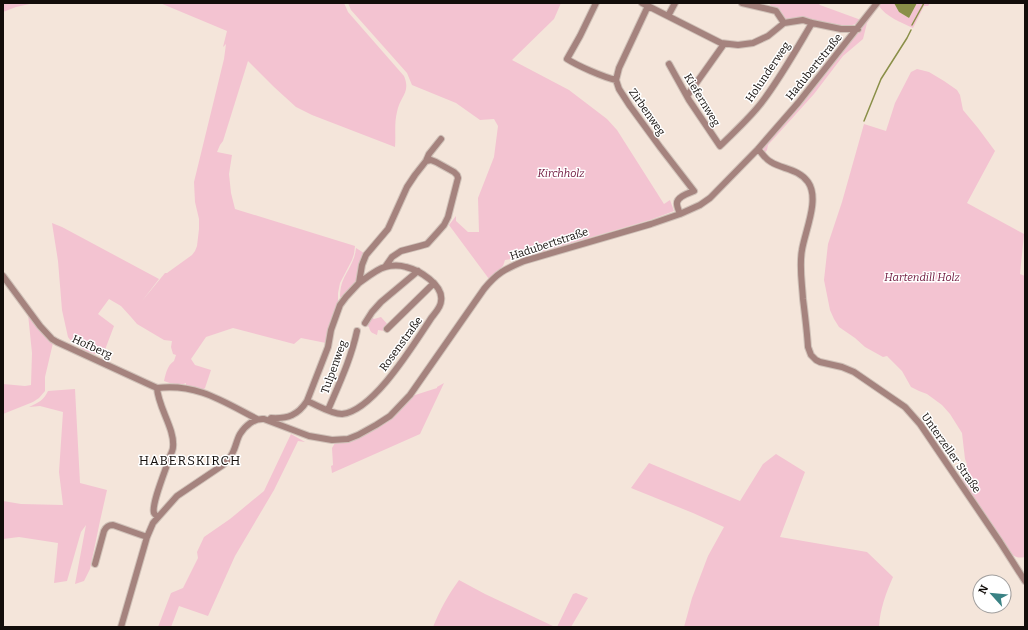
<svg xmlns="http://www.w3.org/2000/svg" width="1028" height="630" font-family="Bitter,serif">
	<rect width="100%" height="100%" fill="#f4e5da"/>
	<path fill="#f3c3d1" d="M3,3H34L16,7L3,12Z
		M160,3H344L348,12L404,76C411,93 400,96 397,112C394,123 396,135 395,147L312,115L296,107L274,87L248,61L223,141L220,145L217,152L232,155L229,174L231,193L235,209L355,246L354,254L352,260L340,283L338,293V305L326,343L301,338L294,344L233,328L206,337L191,359L195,365L211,370L205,388L203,390L190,386H186V383C179,386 171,384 164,381C166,373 167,366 174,361L176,355L173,354L171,347L172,341L164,340L137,324L131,317L121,306L109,299L98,314L114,326L103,355C91,354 83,352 76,342L74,345L68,337L62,310L58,261L52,223L62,227L159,279L142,301L165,273H167L192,255L195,251L197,246L199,229V219L195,202L194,182L224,59L226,44L223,47L227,31Z
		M348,3H561L554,19L512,60L569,90L607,119L617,130L664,204L670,200L674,211L650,220L524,257L505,260L503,266L489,279L449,225L456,216V221L468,232H479L478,198L494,157L498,126L494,119L480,120L456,103L412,85L407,73L351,10Z
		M769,3H818L820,5L861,20C848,32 829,24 813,22C804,21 794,22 784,22Z
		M879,3H894L899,12L909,18L917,3H930L928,6H924L913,28C902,23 885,16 879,6Z
		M876,10L867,23L863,39L843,56L814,94L768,145L767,150L764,154L763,150L764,145L815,86L874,11Z
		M917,69L929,72L944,81L957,90L960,95L963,110L978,128L995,151L967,203L1024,234L1020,274L1025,276V557C1017,559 1013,556 1008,550L962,481L967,464L965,459L962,433L950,414L942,405L927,394L919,391L911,387L902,371L887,356L883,357L865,347L855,338L839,327L834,319L830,310L824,280L828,244L842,202L864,124L886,131L895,103L911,72Z
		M356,248L364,253L357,281L342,298L340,297C340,290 341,284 344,278C349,268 355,260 356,248Z
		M28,314L38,327L53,343L45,377V391L39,398L33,402L3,414V384L25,386L31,385L32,353Z
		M370,316L374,319L381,317L389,326L384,331L378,330L377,335C372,333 370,332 369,327L365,325Z
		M444,383L420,434L332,473L331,466L333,465L332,448L335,443L359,436L412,396L437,388V387Z
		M75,389L80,483L107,490L100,521L90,569L84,581L75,584L86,525L81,532L67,581L54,583L58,543L19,537L3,539V501L21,504L63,505L59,472L63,412L40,406L29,407C38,403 44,400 48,391Z
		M291,434L305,442L298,441L274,490L235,556L208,616L179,606L171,627H158L171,593L183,588L198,558L197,552L204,537L230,519L264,491Z
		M776,454L805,472L780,537L867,552L893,577C886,593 880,609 879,627H699L695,626L694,627H684L692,598L708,556L724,527L693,513L631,488L649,463L740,501L763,464Z
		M459,580L485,594L555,627H433C440,610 448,595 459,580Z
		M576,593L588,598L571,627H557L573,594Z"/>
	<path fill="#8a8f48" d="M894,3H917L909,18L899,12Z"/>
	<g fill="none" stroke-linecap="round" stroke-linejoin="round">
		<path stroke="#8a8f48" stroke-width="1.5" d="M912,25L924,3
			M864,121L881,79L907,38L911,30"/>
		<g stroke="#d0c2b9" stroke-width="8">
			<path id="minor" d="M596,3L580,36L567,59C578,66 603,77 616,80
				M642,3L721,43L738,45L753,43L768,36L784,23L803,20L812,23L841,29H858
				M742,3L776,11L784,23
				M648,6L619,68L616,80L619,89L630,106L660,147L694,191C689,193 676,197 677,204C677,207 679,211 680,214
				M668,16L675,3
				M669,64L689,100L720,146C734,132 750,118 762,102C781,77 796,50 812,23
				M687,96L724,44
				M758,149C762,153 765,159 771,162C782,169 799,169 808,182C820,199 805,231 802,250C799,266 802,282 803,299C805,315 807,331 808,347L811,355L816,360L820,362L842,367L854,372L905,407L920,424L1000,542L1025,581
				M385,267L392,257L401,251L420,246L427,244L437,233L444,225L448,217L458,178L457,175L454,172L436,162L431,160L426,161
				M3,276L40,326L52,339L57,342L157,388
				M365,323L372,312L381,302L418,271
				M387,329L434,283
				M157,388C158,407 175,429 173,447C173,450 171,454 170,456C167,467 151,504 154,513C155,515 157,516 158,517
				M157,388C197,383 224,402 257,419
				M307,401C317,405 331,414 342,414C374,411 415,342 432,317C435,313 441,307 441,301C444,285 419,270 406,267C400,265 392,265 385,267C377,269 366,278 359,283
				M328,410C339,384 351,359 357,331
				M269,420L271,418C288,419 298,415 307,401L328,347L331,330L340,305L346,297L359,283L362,265L366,255L388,229L407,187L415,175L426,161L429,154L441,139
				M95,564L104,531C106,527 108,525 113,525L147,537
				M121,627L147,537L153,523L177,496L223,465C227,461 231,457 233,452C236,446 237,439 240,434C245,426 254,418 264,419L309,436L332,440L348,439L358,435L376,425L390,416L410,395L484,289C497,273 505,269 524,261L651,224L680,214L700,205L710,198L758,149L798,103L877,3"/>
		</g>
		<use href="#minor" stroke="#a5837e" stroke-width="6"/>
	</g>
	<g text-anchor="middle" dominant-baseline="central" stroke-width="3" stroke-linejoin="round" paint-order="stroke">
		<g font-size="11" fill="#120d0a" stroke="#fff">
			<text transform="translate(814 67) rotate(-51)">Hadubertstraße</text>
			<text transform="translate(768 72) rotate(-56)">Holunderweg</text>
			<text transform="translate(702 100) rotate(59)">Kiefernweg</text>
			<text transform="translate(647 112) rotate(55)">Zirbenweg</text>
			<text transform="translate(549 244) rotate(-18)">Hadubertstraße</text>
			<text transform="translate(401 344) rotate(-54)">Rosenstraße</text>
			<text transform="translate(92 347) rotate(24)">Hofberg</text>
			<text transform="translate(334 367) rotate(-70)">Tulpenweg</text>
			<text transform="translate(951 453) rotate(55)">Unterzeller Straße</text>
		</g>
		<g font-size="11" font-style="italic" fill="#6d153b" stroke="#fff">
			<text x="561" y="173">Kirchholz</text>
			<text x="922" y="277">Hartendill Holz</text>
		</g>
		<g font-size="13" letter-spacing="1" fill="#120d0a" stroke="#fff">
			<text x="190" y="460">HABERSKIRCH</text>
		</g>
	</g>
	<rect width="1028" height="630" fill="none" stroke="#120d0a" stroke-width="8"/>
	<g transform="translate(992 594) rotate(297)"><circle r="19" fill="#ffffff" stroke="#a09e9d"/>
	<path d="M0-3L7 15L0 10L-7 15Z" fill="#3a8284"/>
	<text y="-6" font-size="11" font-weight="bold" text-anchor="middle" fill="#120d0a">N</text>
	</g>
</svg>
